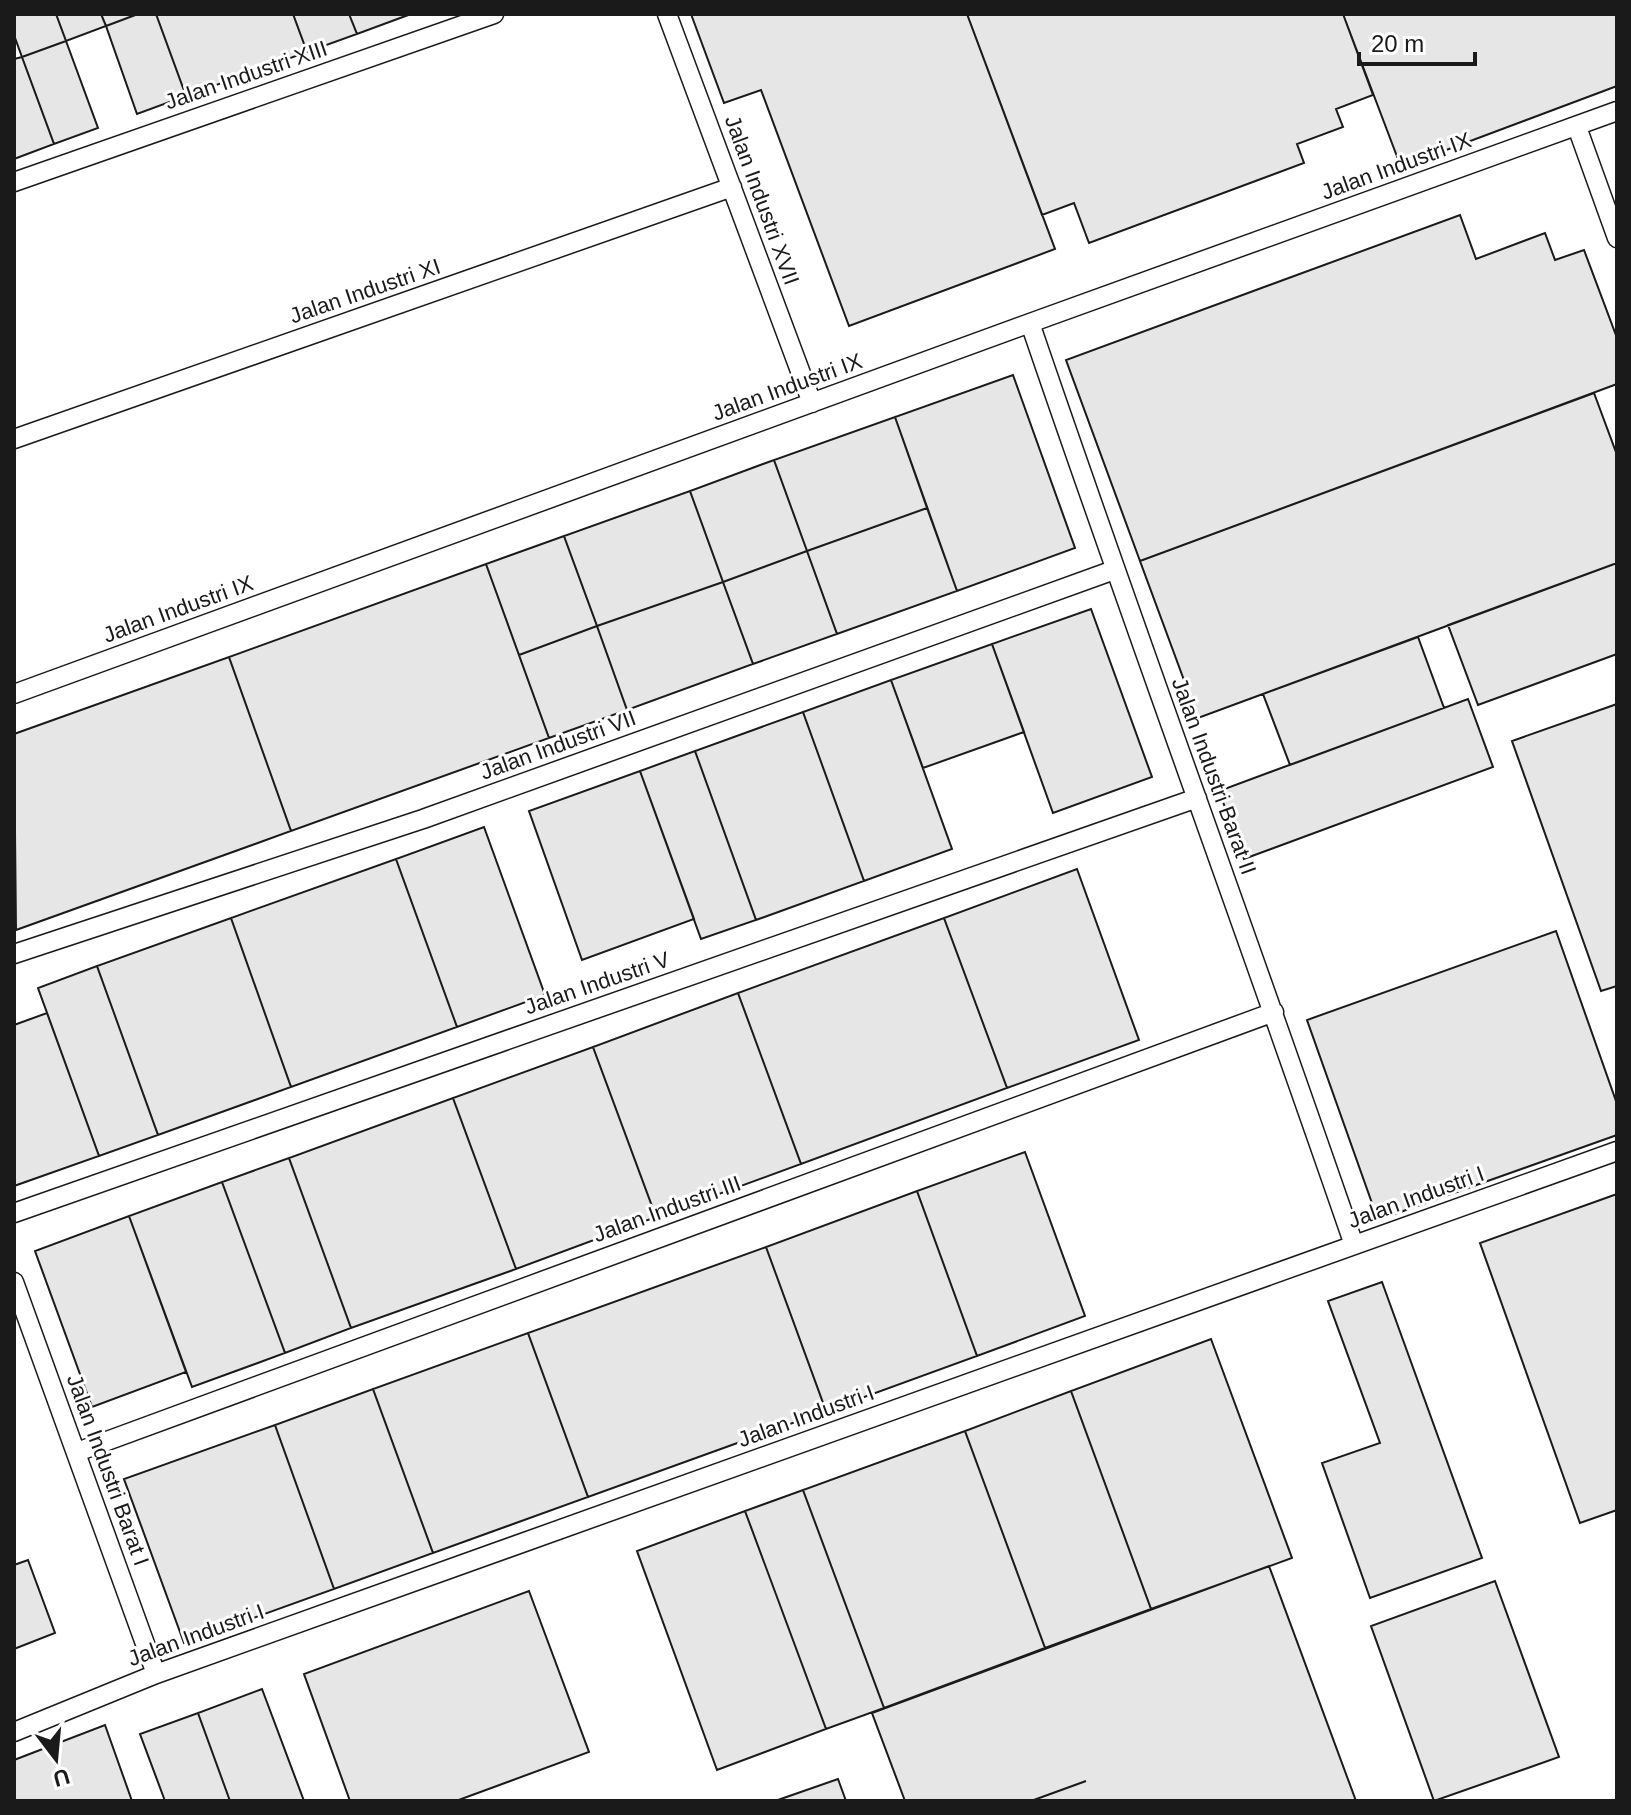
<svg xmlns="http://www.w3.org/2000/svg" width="1631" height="1815" font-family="Helvetica,sans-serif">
	<rect width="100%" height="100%" fill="#fff"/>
	<path fill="#e6e6e6" stroke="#1a1a1a" stroke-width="2" d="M14,14H56L66,41L22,57L14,35Z
		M56,14H101L106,26L66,41Z
		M101,14H138L106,26Z
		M138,14H156L186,96L137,114L106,26Z
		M156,14H293L307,52L186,96Z
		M293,14H349L357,34L307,52Z
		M349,14H411L357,34Z
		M691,14H967L1055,249L849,326L761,90L724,103Z
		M967,14H1343L1373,95L1336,109L1343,127L1297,144L1304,163L1089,243L1074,203L1042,215Z
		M1343,14H1617V86L1401,167Z
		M66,41L98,128L54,144L22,57Z
		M22,57L54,144L14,159V59Z
		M1460,215L1476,259L1545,233L1555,260L1584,250L1617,338V384L1140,561L1066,360Z
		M1013,375L1075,548L957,591L895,417Z
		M1594,393L1617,455V563L1198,718L1140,561Z
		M895,417L927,508L807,551L774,460Z
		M774,460L807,551L723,582L690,491Z
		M690,491L723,582L597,626L564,536Z
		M927,508L957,591L837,634L807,551Z
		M564,536L597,626L519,655L486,564Z
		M807,551L837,634L753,664L723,582Z
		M1617,563V654L1478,705L1448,625Z
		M486,564L549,738L291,831L229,657Z
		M723,582L753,664L627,710L597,626Z
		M1091,609L1152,777L1053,813L992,644Z
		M597,626L627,710L549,738L519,655Z
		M1418,637L1444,708L1290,765L1263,694Z
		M992,644L1024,732L923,768L891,680Z
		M229,657L291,831L16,930L14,734Z
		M891,680L952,849L864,881L803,712Z
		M1468,699L1493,767L1244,859L1219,791Z
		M1617,704V986L1601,991L1512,741Z
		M803,712L864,881L756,920L695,751Z
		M695,751L756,920L701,939L640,771Z
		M640,771L694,919L582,960L529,811Z
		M484,827L545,995L457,1027L396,859Z
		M396,859L457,1027L291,1087L231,918Z
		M1077,869L1139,1040L1007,1088L944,918Z
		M231,918L291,1087L158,1135L97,966Z
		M944,918L1007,1088L801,1164L738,993Z
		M1556,931L1617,1104V1135L1378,1220L1307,1020Z
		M97,966L158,1135L99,1156L38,988Z
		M738,993L801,1164L656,1217L593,1047Z
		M47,1013L99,1156L14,1186V1025Z
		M593,1047L656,1217L516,1269L453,1098Z
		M453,1098L516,1269L351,1328L289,1158Z
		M1025,1152L1085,1316L977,1356L917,1191Z
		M289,1158L351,1328L285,1353L222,1182Z
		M222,1182L285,1353L192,1387L129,1216Z
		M917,1191L977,1356L826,1411L766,1247Z
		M1617,1194V1510L1580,1523L1480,1243Z
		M129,1216L186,1372L92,1407L35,1251Z
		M766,1247L826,1411L588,1497L528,1333Z
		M1382,1282L1482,1558L1370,1598L1322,1463L1380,1443L1328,1301Z
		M528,1333L588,1497L433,1553L373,1389Z
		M1211,1339L1292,1558L1151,1609L1071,1391Z
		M373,1389L433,1553L334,1589L275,1425Z
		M1071,1391L1151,1609L1045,1648L965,1431Z
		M275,1425L334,1589L184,1643L124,1479Z
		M965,1431L1045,1648L884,1708L803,1490Z
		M803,1490L884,1708L826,1729L745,1511Z
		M745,1511L826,1729L717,1770L637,1551Z
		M28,1560L55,1633L14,1649V1565Z
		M1269,1566L1356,1801H1031L1086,1781L1031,1801H905L872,1713Z
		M1495,1581L1559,1757L1434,1801L1371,1626Z
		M529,1591L589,1752L456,1801H350L304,1674Z
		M262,1689L304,1801H230L198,1713Z
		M198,1713L230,1801H165L140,1734Z
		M105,1725L132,1801H14V1760Z
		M838,1779L846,1801H775Z"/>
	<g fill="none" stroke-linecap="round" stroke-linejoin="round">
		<g stroke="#1a1a1a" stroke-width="21">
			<path id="lane" d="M667,14L812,403
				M1577,127L1617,238
				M14,182L494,14
				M1030,323C1135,631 1248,937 1354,1245
				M14,439L732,187
				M14,694L1030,323L1617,111
				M14,954L423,819L1114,570
				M14,1213L1197,798
				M14,1282L156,1674
				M77,1452L1274,1012
				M14,1732L156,1674L1617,1151"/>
		</g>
		<use href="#lane" stroke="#fff" stroke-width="18"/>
	</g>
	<g text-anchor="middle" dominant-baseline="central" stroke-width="6" stroke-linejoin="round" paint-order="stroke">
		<g font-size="22" fill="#1a1a1a" stroke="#fff">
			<text transform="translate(246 75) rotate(-19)">Jalan Industri XIII</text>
			<text transform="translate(1396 166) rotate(-20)">Jalan Industri IX</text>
			<text transform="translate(762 200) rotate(70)">Jalan Industri XVII</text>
			<text transform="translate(365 291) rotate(-19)">Jalan Industri XI</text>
			<text transform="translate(787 387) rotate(-20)">Jalan Industri IX</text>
			<text transform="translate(178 609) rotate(-20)">Jalan Industri IX</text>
			<text transform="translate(558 745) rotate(-20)">Jalan Industri VII</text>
			<text transform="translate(1214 776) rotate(70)">Jalan Industri Barat II</text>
			<text transform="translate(597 983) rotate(-19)">Jalan Industri V</text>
			<text transform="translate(1416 1197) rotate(-20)">Jalan Industri I</text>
			<text transform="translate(667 1209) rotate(-20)">Jalan Industri III</text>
			<text transform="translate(806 1416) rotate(-20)">Jalan Industri I</text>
			<text transform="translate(108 1470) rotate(70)">Jalan Industri Barat I</text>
			<text transform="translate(196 1635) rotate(-20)">Jalan Industri I</text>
		</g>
	</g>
	<rect width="1631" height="1815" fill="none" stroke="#1a1a1a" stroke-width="32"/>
	<g transform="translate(56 1759) rotate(164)" stroke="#ffffff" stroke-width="6" paint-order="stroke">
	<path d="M0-6L14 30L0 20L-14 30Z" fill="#1a1a1a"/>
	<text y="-12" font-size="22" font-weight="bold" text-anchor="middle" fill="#1a1a1a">U</text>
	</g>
	<path d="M1359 52v12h116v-12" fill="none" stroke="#1a1a1a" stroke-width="4"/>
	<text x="1371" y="52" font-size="24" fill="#1a1a1a" stroke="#ffffff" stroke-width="6" paint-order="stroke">20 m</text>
</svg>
